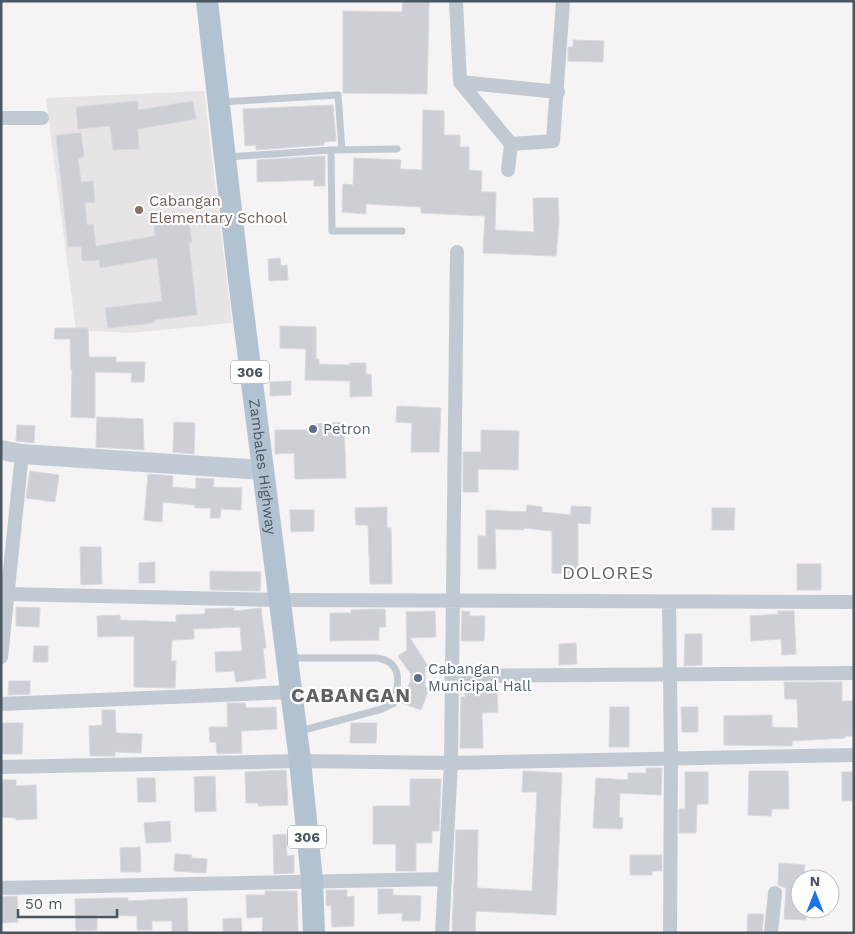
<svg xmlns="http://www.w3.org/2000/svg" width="855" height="934" font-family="'Work Sans',sans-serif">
	<rect width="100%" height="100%" fill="#f5f3f3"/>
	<path fill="#e6e4e5" d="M204,91L232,323L132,333L76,330L46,98Z"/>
	<path fill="#cdcfd5" stroke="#d7d9de" d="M403,1H429L427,94L343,93V11L402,12Z
		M573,40L604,41L603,62L568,61V47H573Z
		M138,101V110L193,101L196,119L138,129L139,149L113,150L110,126L78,129L76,107Z
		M333,105L336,141L324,142V145L256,150V145L245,146L243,109Z
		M423,110L444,111V135H460V147H469V170L482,171L481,192H496L495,230L534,232L533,198H558L559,222L556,256L483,253L485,216L421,213V207L366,204V214L342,212L343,184L353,185L354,158L401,160L400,169L422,170Z
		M81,133L84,157L78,158L81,182L93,181L95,202L85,203L87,225L93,224L96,246L155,236L154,224L189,221L192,243H189L197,315L154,320V323L108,328L105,308L162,301L157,258L100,268L99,260L82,261L81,246L68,247L56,135Z
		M325,156V186H314V180L257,182V160Z
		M280,258L281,266L287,265L288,280L269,281L268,259Z
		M280,326L316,327V359H319V364L350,365V363H366V374H371L372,396L350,397V381L305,380L306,349L280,348Z
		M55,328H88L89,357H116V362H145L144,382H131L132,373L95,372V418L71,417L72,370H71L70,339H54Z
		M291,381V395L270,396V382Z
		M397,406L441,408L439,452H411L412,423L396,422Z
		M97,417L143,419L144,450L96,447Z
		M174,422L195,423L194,454L173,452Z
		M344,422L346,478L295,479L294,453L275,454V430H312V424Z
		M17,425L35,426L34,443L16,441Z
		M481,430L519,431L518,470L478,469V492H463V452H481Z
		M30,471L59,475L55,502L26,498Z
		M148,474L173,476L172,487L196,489V478L214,479L213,487L242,488L241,510L221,509L220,518H210L211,508H195V505L163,502L162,522L144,520Z
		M527,505L542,507V512L571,515V506L591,507L590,524L578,523V574L552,573V531L524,528V530L495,529L496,569H478V536H486V510L526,512Z
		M387,507V528H391L392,584H370L368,525H356L355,508Z
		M712,508H735L734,530H712Z
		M290,510H314V531L291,532Z
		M80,547H101L102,584L81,585Z
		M155,562V583H139V563Z
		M797,564H821V590H797Z
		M210,571L261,572L260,591L210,590Z
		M16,607L40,608L39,627L16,626Z
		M234,608V611L261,608L266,648H263L266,678L236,682L234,671L216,672L215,652L242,651L240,627L194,629V639L172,640L171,661H176L175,688L134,687V636L98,637L97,616L120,615V620L176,622V615L205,614V609Z
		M385,609L386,627H379V640L330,641V613H351V610Z
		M435,611L436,637L410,638L428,666L425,667V686L429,689L421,710L401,703L410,682L411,674L398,656L407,650L406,612Z
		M462,611L470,612L469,616H485L484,641H461Z
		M778,611H794L796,654L782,655L781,639L751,641L750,616L778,614Z
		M685,634H702V665L684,666Z
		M576,643L577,664L559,665V644Z
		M34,646H48V662H33Z
		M9,681H30V694L8,695Z
		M784,682H842V701H854V736H845V738L792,741V746L724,745V716L772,715V727L798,728L797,699H785Z
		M497,689L498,712L482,713L483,748H460L461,697H465V690Z
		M227,703H245L246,708L276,707L277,729L241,731L242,753L217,754L216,742H210L209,727H228Z
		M610,707H629V747H609Z
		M681,707H698V732H682Z
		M102,710H115L116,733L142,734L141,753L115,752V756H90L89,726L102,725Z
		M1,723H23L22,754H1Z
		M351,723H377L376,743H350Z
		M646,768H662L661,795L620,793L619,817L623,818L622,829L593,828L596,778L628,780V773H646Z
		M286,770L288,805L258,806V803H246L245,772Z
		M523,771L562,773L556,915L476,911L475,933H452L456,830H478L477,888L532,891L537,792H522Z
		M749,771H788L789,809H772L771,816L748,815Z
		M685,772H708V804H697L696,833H679V809H685Z
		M842,772H854V801H842Z
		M215,776L216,811L195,812L194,777Z
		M137,778H155L156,802H138Z
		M410,779H441L439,831H432V843H416V871H396V844H373V806H410Z
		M1,780H16V786L36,785L37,819L16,820V818L1,817Z
		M170,821L171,842L146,843L144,823Z
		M286,834L287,856L294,855V873L274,874L273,835Z
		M140,847L141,872H121L120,848Z
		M175,854L192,855L191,858L207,859L206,873L174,871Z
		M630,855H662V871H652V875H630Z
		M779,863L805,865L803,879H800V909H806V920L784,919L786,888L778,885Z
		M378,889H393V895L421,896L420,921H402V913L378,914Z
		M326,890H347V897L354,896V926L332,927L331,906H326Z
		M265,891H297L298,933H262L263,917L247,918L246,895H265Z
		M17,896L18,922L1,923V897Z
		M114,898H128V901L187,898L188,933H172V921H152V930H137V916L97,915V930L76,931L75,899Z
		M748,914H764L762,933H747Z
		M241,918L242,933H223V919Z"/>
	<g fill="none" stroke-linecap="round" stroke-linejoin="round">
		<path stroke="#c1cad2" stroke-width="7" d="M221,102L338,95L342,150
			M331,150L332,231H402
			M227,157L331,150L397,149
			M289,658H377C403,662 399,683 394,703L382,709L300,731"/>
		<path stroke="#c1cad2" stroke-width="14" d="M456,1L460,82L511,144
			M460,82L558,92
			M1,118H42
			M508,170L511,144L553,141L563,1
			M7,594L279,600L854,602
			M669,602L671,758L670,933
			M1,657L22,454
			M451,676L854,673
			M1,704L291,692
			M1,767L300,761L451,763L854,755
			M1,888L445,879
			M442,933L451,763L457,252
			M771,933L775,893"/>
		<path stroke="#c1cbd6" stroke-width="20" d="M1,450L22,454L262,470"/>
		<path stroke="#b3c2d1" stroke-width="22" id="s1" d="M207,1L239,280L300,761L312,880L314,933"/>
	</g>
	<circle fill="#8d6e63" stroke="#fff" stroke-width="2" cx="139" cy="210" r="5"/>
	<g fill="#5c6f8a" stroke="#fff" stroke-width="2">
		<circle cx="313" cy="429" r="5"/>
		<circle cx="418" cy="678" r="5"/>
	</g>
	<g text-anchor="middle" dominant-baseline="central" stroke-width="4.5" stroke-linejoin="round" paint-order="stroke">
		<g fill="#fff" stroke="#808990" stroke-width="1">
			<rect x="231" y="360.5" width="38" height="23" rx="4"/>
			<rect x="288" y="825.5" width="38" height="23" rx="4"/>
		</g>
		<g font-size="14" font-weight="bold" fill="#4a5661">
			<text x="250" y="372">306</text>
			<text x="307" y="837">306</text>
		</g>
		<g font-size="15" fill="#785e54" stroke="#fff" text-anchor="start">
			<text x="149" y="201">Cabangan<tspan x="149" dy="17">Elementary School</tspan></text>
		</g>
		<g font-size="15" fill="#4e5e75" stroke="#fff" text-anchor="start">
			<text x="323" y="429">Petron</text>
			<text x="428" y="669">Cabangan<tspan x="428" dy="17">Municipal Hall</tspan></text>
		</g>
		<g font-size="15" fill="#4a5661" stroke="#fff">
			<text stroke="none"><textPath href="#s1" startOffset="469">Zambales Highway</textPath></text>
		</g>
		<g font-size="18" letter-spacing="1" fill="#5f6368" stroke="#fff">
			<text x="608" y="572">DOLORES</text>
		</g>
		<g font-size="20" font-weight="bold" letter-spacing="1" fill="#5f6368" stroke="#fff">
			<text x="351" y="695">CABANGAN</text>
		</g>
	</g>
	<rect width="855" height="934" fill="none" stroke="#4a5661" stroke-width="5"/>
	<g transform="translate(815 894)"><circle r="24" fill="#ffffff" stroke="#b7bbc0"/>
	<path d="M0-4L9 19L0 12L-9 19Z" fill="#1a73e8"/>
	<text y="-8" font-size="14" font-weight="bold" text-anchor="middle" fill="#4a5661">N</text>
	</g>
	<path d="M18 909v8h99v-8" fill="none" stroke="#4a5661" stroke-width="2.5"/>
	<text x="25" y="909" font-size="15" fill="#4a5661" stroke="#ffffff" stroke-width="4" paint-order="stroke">50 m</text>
</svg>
